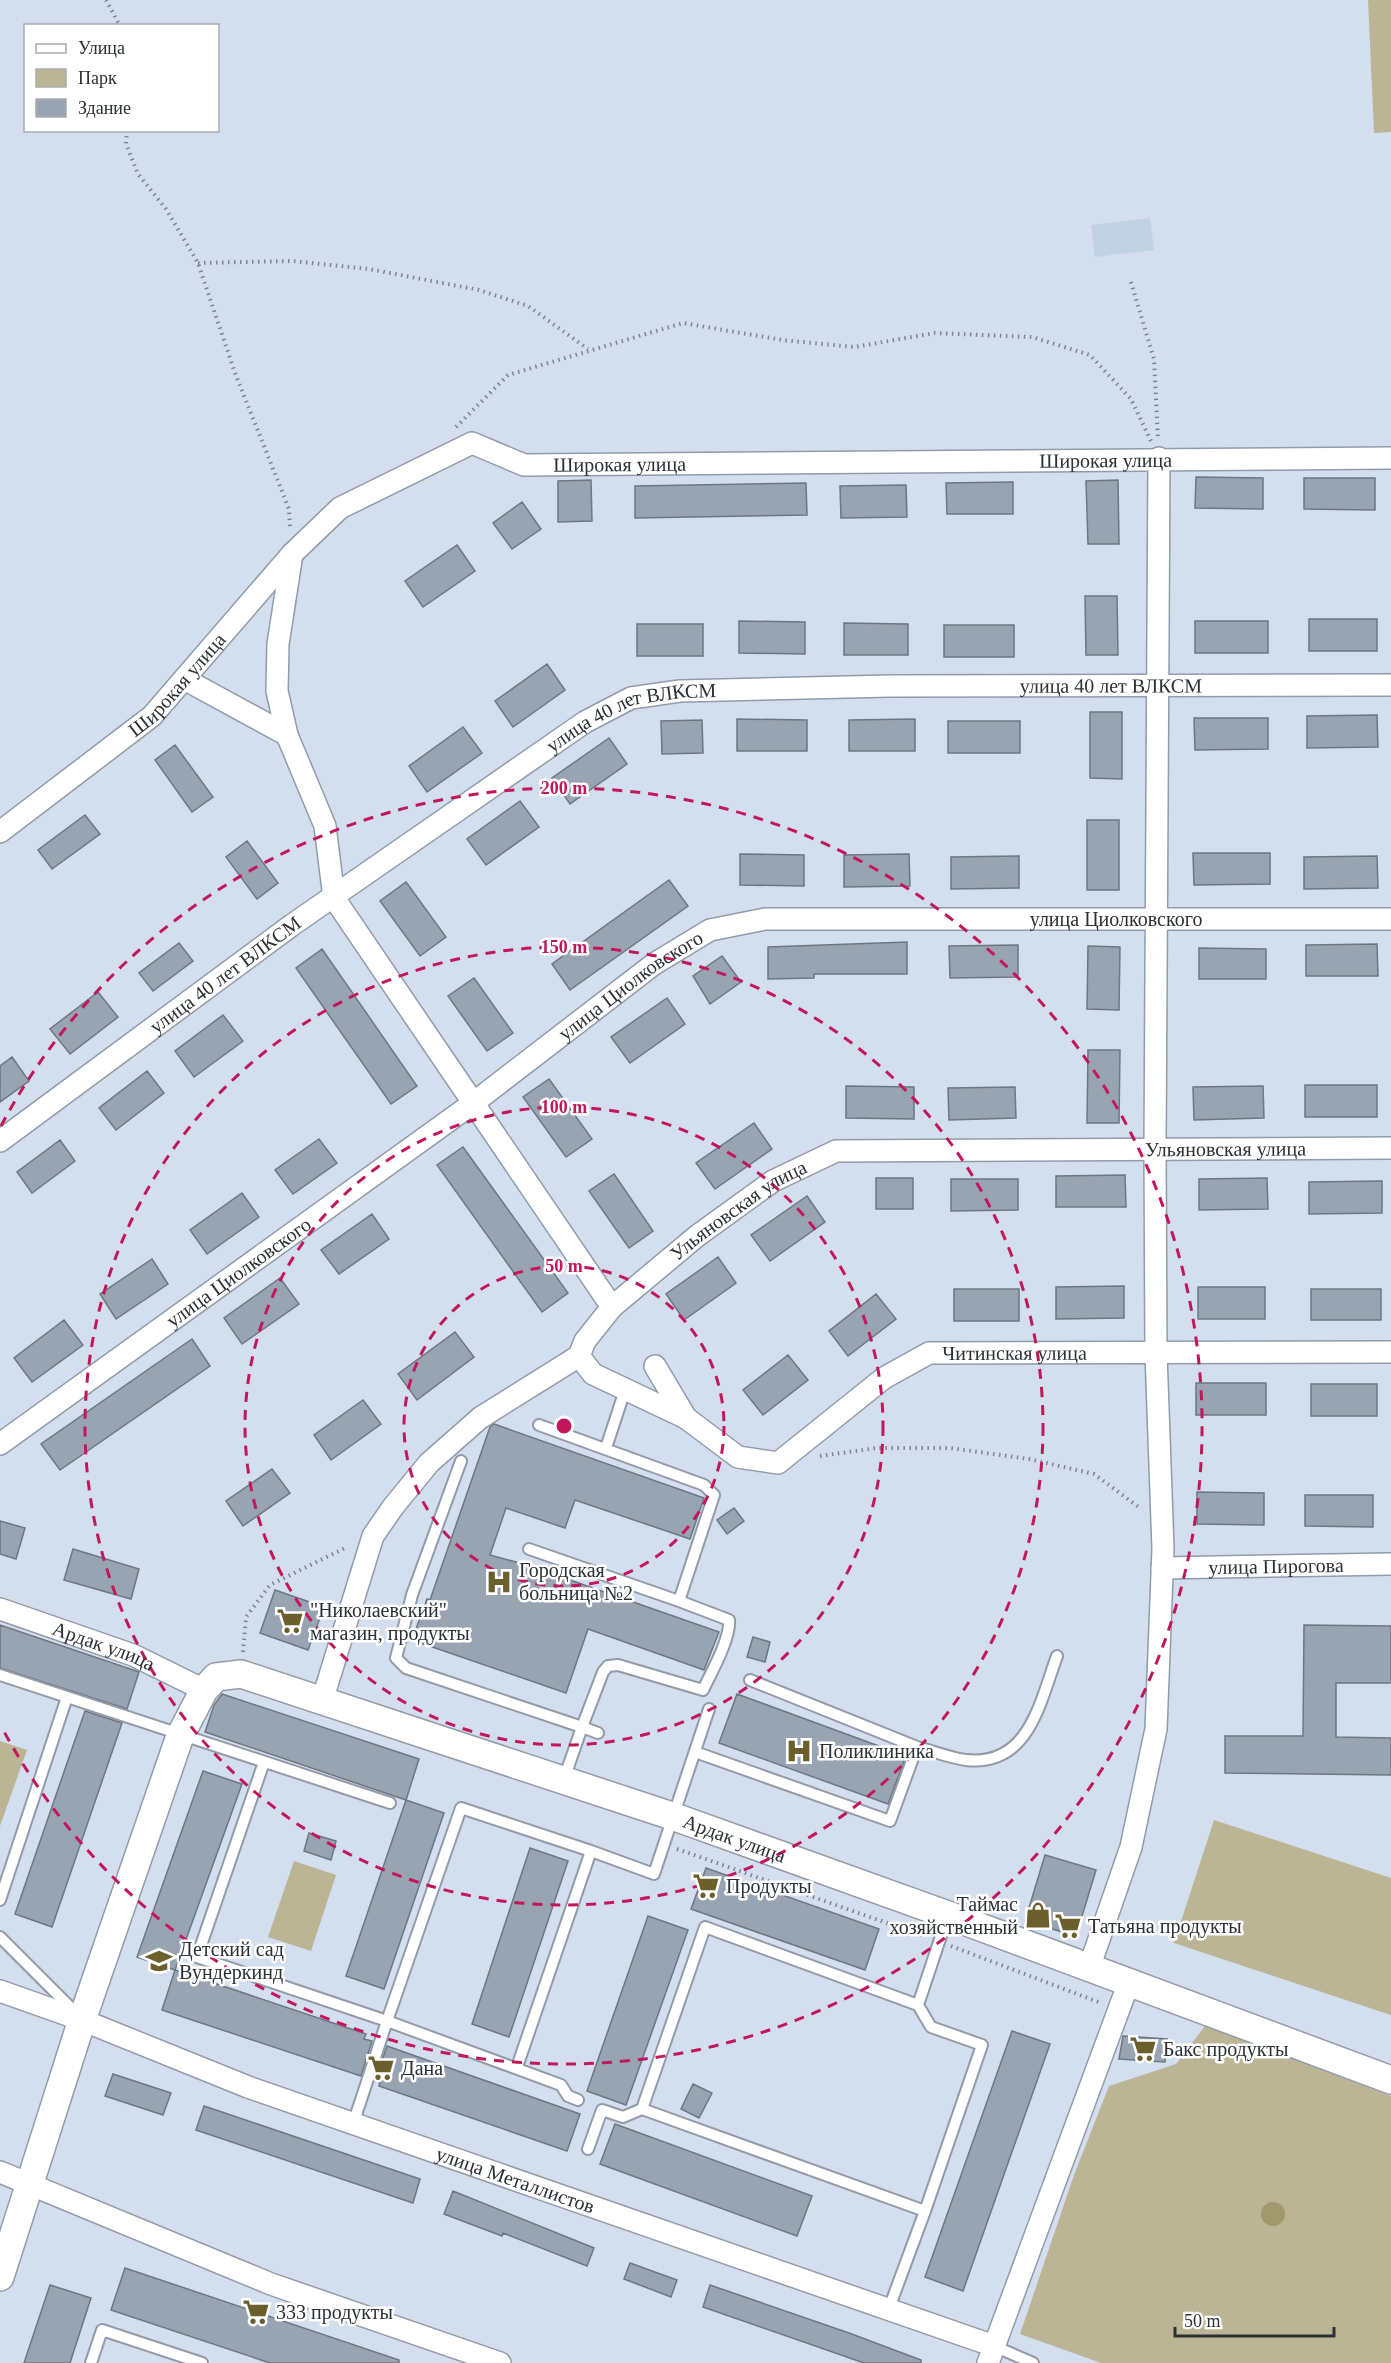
<svg xmlns="http://www.w3.org/2000/svg" width="1391" height="2363" font-family="'Times New Roman',serif">
	<rect width="100%" height="100%" fill="#d3dfee"/>
	<path fill="#c1d2e5" d="M1150,218L1154,250L1095,257L1091,225Z"/>
	<path fill="#bcb595" d="M1368,0H1391V132L1374,133Z
		M0,1741L27,1750L0,1826Z
		M1214,1820L1391,1878V2015L1174,1943Z
		M294,1861L336,1875L311,1951L268,1937Z
		M1205,2026L1391,2096V2363H1101L1020,2334L1074,2175L1109,2086L1176,2064Z"/>
	<path fill="#a1986e" d="M1261 2214a12 12 0 1 1 24 0a12 12 0 1 1-24 0Z"/>
	<path fill="#99a4b2" stroke="#6c7784" stroke-width="1.5" d="M1196,477L1263,478V509L1195,508Z
		M1304,478H1375V510L1304,509Z
		M591,480L592,521L558,522V481Z
		M1118,480L1119,544H1088L1086,481Z
		M1013,482V514H947L946,483Z
		M806,483L807,515L635,518V486Z
		M906,485L907,517L841,518L840,486Z
		M522,502L541,529L512,549L493,523Z
		M457,545L475,571L423,607L405,581Z
		M1085,596H1117L1118,655H1086Z
		M1309,619H1377V651H1309Z
		M739,621L805,622V654L739,653Z
		M1195,621H1268V653H1195Z
		M844,623L908,624V655H844Z
		M637,624H703V656H637Z
		M944,625H1014V657H944Z
		M547,664L565,690L513,727L495,701Z
		M1090,712H1122V779L1090,778Z
		M1377,715L1378,747L1307,748V716Z
		M1194,718H1268V749L1195,750Z
		M737,719L807,720V751H737Z
		M915,719V751H849V720Z
		M702,720L703,753L662,754L661,721Z
		M948,721H1020V753H948Z
		M463,727L482,753L427,792L409,766Z
		M609,738L627,764L570,804L552,778Z
		M175,745L213,797L192,812L155,760Z
		M520,801L539,827L486,865L467,839Z
		M85,815L100,834L52,869L38,850Z
		M1087,820H1119V890H1087Z
		M247,841L278,883L257,899L226,857Z
		M1193,853H1270V884L1194,885Z
		M740,854L804,855V886L740,885Z
		M909,854L910,886L844,887V855Z
		M1019,856V888L951,889V857Z
		M1377,856L1378,888L1304,889V857Z
		M669,880L688,906L570,990L552,964Z
		M406,882L446,937L420,956L380,901Z
		M907,942V974H814V978L768,979V947Z
		M179,943L193,961L153,991L139,973Z
		M1377,944L1378,976H1306V945Z
		M1018,945V977L950,978L949,946Z
		M1088,946L1120,947L1119,1010L1087,1009Z
		M1199,948L1266,949V979H1199Z
		M322,949L417,1086L391,1104L296,968Z
		M722,956L741,982L710,1004L693,976Z
		M474,978L513,1033L487,1051L448,996Z
		M98,992L118,1017L70,1054L50,1029Z
		M667,998L685,1024L630,1063L611,1037Z
		M223,1015L243,1041L194,1077L175,1051Z
		M1088,1050H1120L1119,1123H1087Z
		M12,1057L29,1081L0,1102V1066Z
		M147,1071L164,1093L116,1130L99,1108Z
		M549,1079L592,1139L566,1157L523,1097Z
		M1305,1085H1377V1117H1305Z
		M846,1086L914,1087V1119L846,1118Z
		M1263,1086L1264,1118L1194,1120L1193,1087Z
		M1015,1087L1016,1118L949,1120L948,1088Z
		M754,1123L772,1149L715,1189L696,1163Z
		M319,1139L337,1163L293,1194L275,1170Z
		M60,1140L75,1161L32,1193L17,1172Z
		M463,1147L568,1293L542,1312L437,1165Z
		M614,1174L653,1231L629,1248L589,1191Z
		M1125,1175L1126,1207H1056V1176Z
		M876,1178H913V1209H876Z
		M1267,1178L1268,1209L1199,1210V1179Z
		M951,1179H1018V1210L951,1211Z
		M1382,1181V1213L1309,1214V1182Z
		M242,1193L259,1217L207,1254L190,1230Z
		M807,1196L825,1222L770,1261L751,1235Z
		M372,1214L389,1239L339,1274L321,1250Z
		M718,1257L736,1283L684,1320L666,1294Z
		M152,1259L168,1284L116,1319L100,1294Z
		M280,1278L299,1304L242,1344L224,1318Z
		M1124,1286V1318L1056,1319V1287Z
		M1198,1287H1265V1319H1198Z
		M954,1289H1019V1321H954Z
		M1311,1289H1381V1320H1311Z
		M876,1294L896,1319L848,1356L829,1331Z
		M64,1320L83,1345L32,1382L14,1358Z
		M455,1332L474,1357L417,1400L398,1374Z
		M192,1339L210,1366L60,1470L41,1444Z
		M788,1355L808,1380L763,1415L743,1390Z
		M1196,1383H1266V1415H1196Z
		M1311,1384H1377V1416H1311Z
		M363,1400L381,1424L331,1460L314,1435Z
		M494,1424L704,1498L690,1539L575,1500L565,1528L506,1508L490,1555L527,1565L719,1632L704,1670L588,1629L566,1693L412,1640L427,1599L430,1600L490,1427Z
		M272,1469L290,1493L243,1526L226,1501Z
		M1197,1492L1264,1493V1525L1197,1524Z
		M1305,1495H1373V1527L1305,1526Z
		M734,1508L744,1521L727,1534L717,1520Z
		M0,1521L25,1528L16,1559L0,1554Z
		M73,1549L139,1569L131,1599L64,1580Z
		M275,1590L324,1607L308,1650L260,1633Z
		M0,1625L139,1672L127,1709L0,1668Z
		M1304,1625L1391,1626V1683H1336V1737L1391,1738V1775L1225,1773V1736H1303Z
		M753,1637L770,1642L765,1662L747,1657Z
		M222,1694L419,1759L406,1800L205,1732L214,1705Z
		M737,1694L906,1756L888,1804L719,1743Z
		M85,1711L122,1723L52,1927L15,1914Z
		M203,1771L242,1784L175,1970L137,1957Z
		M406,1800L444,1813L384,1989L346,1976Z
		M309,1833L336,1841L331,1860L304,1851Z
		M530,1848L568,1861L509,2037L472,2024Z
		M1045,1855L1096,1870L1076,1936L1025,1921Z
		M706,1868L879,1929L865,1970L691,1909Z
		M648,1916L688,1930L626,2105L587,2091Z
		M175,1970L366,2034L364,2039L372,2041L361,2076L162,2010Z
		M1012,2031L1050,2044L963,2291L925,2277Z
		M1123,2036L1167,2039L1165,2062L1119,2059Z
		M387,2046L580,2114L567,2151L379,2086L380,2082L375,2081Z
		M113,2074L171,2093L163,2115L105,2096Z
		M693,2084L712,2093L699,2118L681,2109Z
		M204,2106L420,2179L413,2203L196,2130Z
		M615,2124L812,2196L797,2236L600,2164Z
		M453,2191L594,2248L587,2266L503,2233L502,2236L444,2214Z
		M630,2263L677,2280L671,2297L624,2279Z
		M125,2268L399,2360V2363H270L111,2310Z
		M50,2285L91,2298L70,2363H24Z
		M710,2285L849,2333L921,2360V2363H864L703,2307Z"/>
	<g fill="none" stroke-linecap="round" stroke-linejoin="round">
		<g stroke="#909ca9" stroke-width="14">
			<path id="service" d="M539,1425L704,1485L714,1495L679,1601L729,1620C731,1638 711,1673 703,1690L618,1665L608,1666L603,1672L582,1727L598,1733
				M606,1448L625,1390
				M461,1461L412,1595L396,1658L406,1668L582,1727L564,1779
				M529,1549L679,1601
				M0,1675L390,1803
				M917,1747C933,1751 950,1758 966,1760C1029,1767 1040,1702 1057,1656
				M695,1752L890,1821L917,1747L750,1680
				M264,1762L197,1957L387,2021L354,2121
				M0,1900L67,1697
				M0,1937L76,2013
				M918,2005L931,2027L982,2045L925,2211
				M517,2067L591,1851L654,1874L709,1709
				M578,2100L568,2096L561,2085L387,2021L461,1808L591,1851
				M588,2149L602,2110L623,2117L642,2109
				M888,2311L925,2211L642,2109L705,1927L918,2005L948,1915
				M994,2346L1033,2363
				M91,2363L102,2330L202,2363"/>
		</g>
		<g stroke="#909ca9" stroke-width="24">
			<g id="minor">
				<path d="M292,554L278,644L277,691L287,735L325,826L334,898L612,1307"/>
				<path d="M186,680L287,735"/>
				<path id="s1" d="M0,832L152,716L292,554L340,508L472,443L524,465L1391,458"/>
				<path id="s2" d="M0,1141L292,925L585,722L631,698L680,691L890,686L1391,685"/>
				<path id="s3" d="M579,1356L593,1374L686,1418L738,1457L778,1463L884,1378L929,1353L1391,1352"/>
				<path d="M655,1366L686,1418"/>
				<path id="s4" d="M0,1444L472,1104L654,964L710,930L765,919H1391"/>
				<path id="s5" d="M1162,1568L1391,1564"/>
				<path id="s6" d="M0,1609L133,1655L204,1690"/>
				<path id="s7" d="M322,1701L373,1536L393,1507L429,1463L480,1418L579,1356L585,1341L612,1307L697,1236L773,1181L836,1151L1391,1148"/>
				<path d="M1089,1968L1131,1847L1156,1729L1163,1549L1156,1353L1155,1149L1159,458"/>
				<path id="s8" d="M0,1991L82,2020L248,2087L994,2346"/>
				<path d="M0,2172L271,2284L500,2363"/>
				<path d="M988,2363L1129,1982"/>
			</g>
		</g>
		<g stroke="#909ca9" stroke-width="30">
			<g id="tertiary">
				<path id="s9" d="M0,2277L82,2020L180,1736L204,1690L216,1677L241,1674L672,1816L948,1915L1391,2080"/>
			</g>
		</g>
		<path stroke="#7c848e" stroke-width="4" stroke-dasharray="1.5 4.5" stroke-linecap="butt" d="M106,0L120,26
			M127,130L126,144L138,174L166,209L198,263L235,373L289,509L290,527
			M198,263L292,261L369,269L479,290L528,306L588,349
			M1131,282L1154,359L1158,439
			M456,427L508,375L683,323L782,340L854,347L935,333L1032,337L1090,355L1131,399L1151,441
			M820,1456L877,1448H950L1029,1459L1094,1474L1140,1508
			M243,1652L246,1617L270,1585L347,1547
			M677,1849L924,1936
			M951,1946L1101,2003"/>
		<use href="#service" stroke="#fff" stroke-width="10"/>
		<use href="#minor" stroke="#fff" stroke-width="21"/>
		<use href="#tertiary" stroke="#fff" stroke-width="27"/>
	</g>
	<g fill="none" stroke="#c2185b" stroke-width="3" stroke-dasharray="10 8">
		<circle cx="564" cy="1426" r="160"/>
		<circle cx="564" cy="1426" r="319"/>
		<circle cx="564" cy="1426" r="479"/>
		<path d="M1 1126A638 638 0 1 1 1 1726"/>
	</g>
	<defs>
		<g id="hospital-bare" transform="scale(2.07)"><path d="M-5-5h3v3.5h4V-5h3V5h-3V1.5h-4V5h-3Z" fill="#6b5f2c" stroke="#fff" stroke-width="2.5" paint-order="stroke"/></g>
		<g id="supermarket-bare" transform="scale(2.07)"><path d="M-6-5.5h2.5l.6 2H6L4.5 2H-2.5L-4.4-4H-6ZM-1.5 3.2a1.3 1.3 0 1 0 .1 0ZM3 3.2a1.3 1.3 0 1 0 .1 0Z" fill="#6b5f2c" stroke="#fff" stroke-width="2.5" paint-order="stroke"/></g>
		<g id="shop-bare" transform="scale(2.07)"><path d="M-5-2.5h2.3a2.7 3.5 0 0 1 5.4 0H5L5.5 6h-11ZM-1.5-2.5h3a1.5 2.3 0 0 0-3 0Z" fill="#6b5f2c" stroke="#fff" stroke-width="2.5" paint-order="stroke"/></g>
		<g id="school-bare" transform="scale(2.07)"><path d="M0-5L7-2L0 1L-7-2ZM-4 1L0 2.5L4 1V4Q0 6-4 4Z" fill="#6b5f2c" stroke="#fff" stroke-width="2.5" paint-order="stroke"/></g>
	</defs>
	<g fill-rule="evenodd">
		<use href="#hospital-bare" x="499" y="1582"/>
		<use href="#supermarket-bare" x="290" y="1621"/>
		<use href="#hospital-bare" x="799" y="1751"/>
		<use href="#supermarket-bare" x="706" y="1886"/>
		<use href="#shop-bare" x="1038" y="1915"/>
		<use href="#supermarket-bare" x="1068" y="1926"/>
		<use href="#school-bare" x="159" y="1961"/>
		<use href="#supermarket-bare" x="1143" y="2049"/>
		<use href="#supermarket-bare" x="381" y="2068"/>
		<use href="#supermarket-bare" x="256" y="2312"/>
	</g>
	<g text-anchor="middle" dominant-baseline="central" stroke-width="5" stroke-linejoin="round" paint-order="stroke">
		<g font-size="20" fill="#2b3035" stroke="#fff">
			<text stroke="none"><textPath href="#s1" startOffset="1257">Широкая улица</textPath></text>
			<text stroke="none"><textPath href="#s1" startOffset="771">Широкая улица</textPath></text>
			<text stroke="none"><textPath href="#s1" startOffset="231">Широкая улица</textPath></text>
			<text stroke="none"><textPath href="#s2" startOffset="1252">улица 40 лет ВЛКСМ</textPath></text>
			<text stroke="none"><textPath href="#s2" startOffset="766">улица 40 лет ВЛКСМ</textPath></text>
			<text stroke="none"><textPath href="#s4" startOffset="1284">улица Циолковского</textPath></text>
			<text stroke="none"><textPath href="#s2" startOffset="280">улица 40 лет ВЛКСМ</textPath></text>
			<text stroke="none"><textPath href="#s4" startOffset="780">улица Циолковского</textPath></text>
			<text stroke="none"><textPath href="#s7" startOffset="1173">Ульяновская улица</textPath></text>
			<text stroke="none"><textPath href="#s7" startOffset="669">Ульяновская улица</textPath></text>
			<text stroke="none"><textPath href="#s4" startOffset="294">улица Циолковского</textPath></text>
			<text stroke="none"><textPath href="#s3" startOffset="504">Читинская улица</textPath></text>
			<text stroke="none"><textPath href="#s5" startOffset="114">улица Пирогова</textPath></text>
			<text stroke="none"><textPath href="#s6" startOffset="110">Ардак улица</textPath></text>
			<text stroke="none"><textPath href="#s9" startOffset="1185">Ардак улица</textPath></text>
			<text stroke="none"><textPath href="#s8" startOffset="549">улица Металлистов</textPath></text>
		</g>
		<g font-size="20" fill="#2b3035" stroke="#fff" text-anchor="start">
			<text x="519" y="1570">Городская<tspan x="519" dy="23">больница №2</tspan></text>
			<text x="310" y="1610">"Николаевский"<tspan x="310" dy="23">магазин, продукты</tspan></text>
			<text x="819" y="1751">Поликлиника</text>
			<text x="726" y="1886">Продукты</text>
			<text x="1018" y="1904" text-anchor="end">Таймас<tspan x="1018" dy="23">хозяйственный</tspan></text>
			<text x="1088" y="1926">Татьяна продукты</text>
			<text x="179" y="1949">Детский сад<tspan x="179" dy="23">Вундеркинд</tspan></text>
			<text x="1163" y="2049">Бакс продукты</text>
			<text x="401" y="2068">Дана</text>
			<text x="276" y="2312">333 продукты</text>
		</g>
	</g>
	<circle cx="564" cy="1426" r="9" fill="#c2185b" stroke="#fff" stroke-width="3"/>
	<g font-size="18" text-anchor="middle" font-weight="bold" fill="#c2185b" stroke="#fff" stroke-width="5" stroke-linejoin="round" paint-order="stroke">
		<text x="564" y="794">200 m</text>
		<text x="564" y="953">150 m</text>
		<text x="564" y="1113">100 m</text>
		<text x="564" y="1272">50 m</text>
	</g>
	<rect x="24" y="24" width="195" height="108" fill="#ffffff" stroke="#aaacae" stroke-width="1.5"/>
	<rect x="36" y="44" width="30" height="9" fill="#ffffff" stroke="#aaacae" stroke-width="1.5"/>
	<text x="78" y="54" font-size="18" fill="#2b3035">Улица</text>
	<rect x="36" y="69" width="30" height="18" fill="#bcb595" stroke="#aaacae" stroke-width="1.5"/>
	<text x="78" y="84" font-size="18" fill="#2b3035">Парк</text>
	<rect x="36" y="99" width="30" height="18" fill="#99a4b2" stroke="#aaacae" stroke-width="1.5"/>
	<text x="78" y="114" font-size="18" fill="#2b3035">Здание</text>
	<path d="M1175 2327v9h159v-9" fill="none" stroke="#2b3035" stroke-width="3"/>
	<text x="1184" y="2327" font-size="18" fill="#2b3035" stroke="#ffffff" stroke-width="4.5" paint-order="stroke">50 m</text>
</svg>
